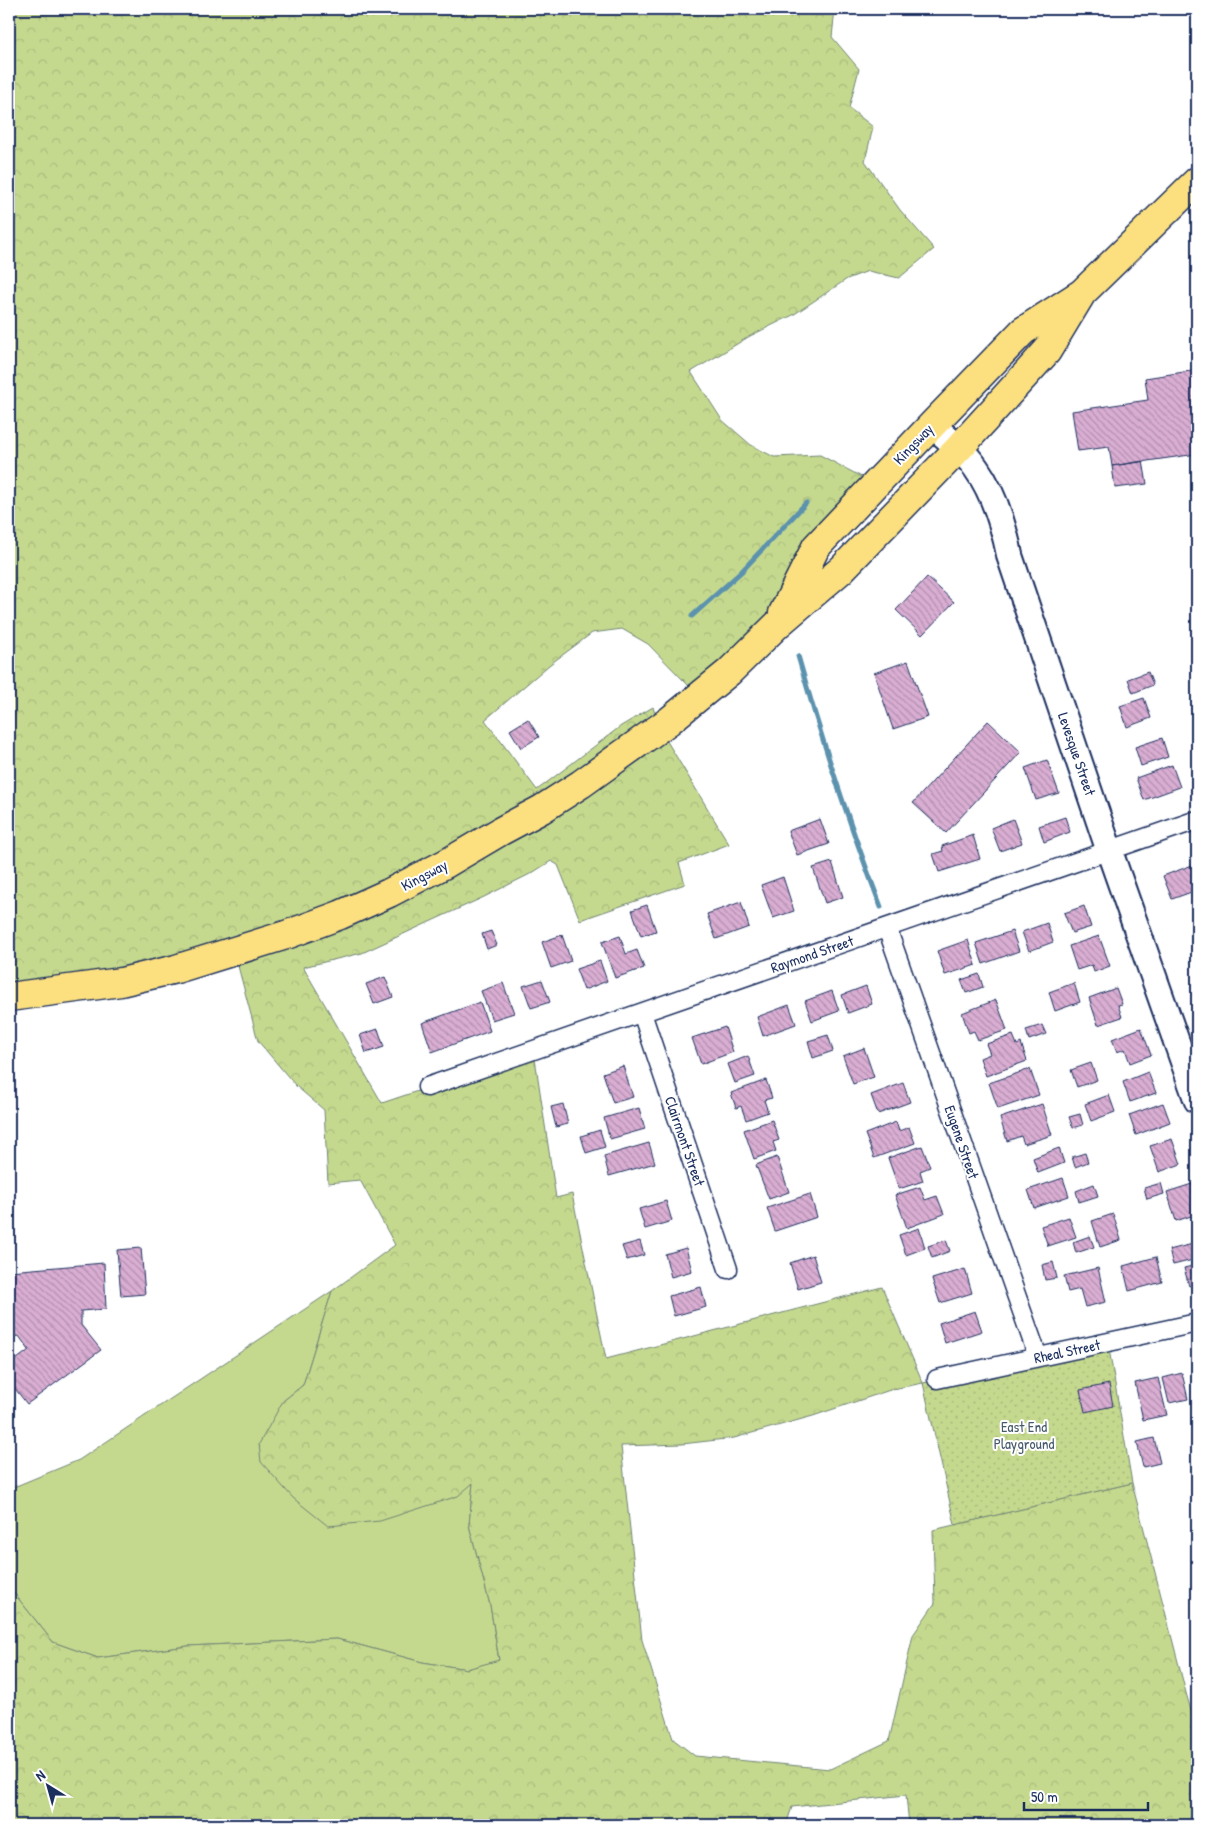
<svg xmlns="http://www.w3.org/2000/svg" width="1206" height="1834" font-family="'Patrick Hand',sans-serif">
	<defs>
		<pattern id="forest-crowns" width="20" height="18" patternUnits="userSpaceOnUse" patternTransform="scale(1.25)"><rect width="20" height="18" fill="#c5d98e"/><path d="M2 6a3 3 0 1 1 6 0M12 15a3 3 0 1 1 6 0" fill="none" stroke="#a9bb7d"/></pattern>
		<pattern id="park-dots" width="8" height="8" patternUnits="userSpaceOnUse" patternTransform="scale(1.25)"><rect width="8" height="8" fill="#c5d98e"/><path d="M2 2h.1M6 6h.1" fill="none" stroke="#a9bb7d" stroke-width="1.8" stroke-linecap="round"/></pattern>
		<pattern id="building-back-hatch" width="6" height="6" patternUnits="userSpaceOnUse" patternTransform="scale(1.25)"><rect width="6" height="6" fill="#daaed3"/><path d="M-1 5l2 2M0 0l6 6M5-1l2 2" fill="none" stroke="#b08eae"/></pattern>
	</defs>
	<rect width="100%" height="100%" fill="#fff"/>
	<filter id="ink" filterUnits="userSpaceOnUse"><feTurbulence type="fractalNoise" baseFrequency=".02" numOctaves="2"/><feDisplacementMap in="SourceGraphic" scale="10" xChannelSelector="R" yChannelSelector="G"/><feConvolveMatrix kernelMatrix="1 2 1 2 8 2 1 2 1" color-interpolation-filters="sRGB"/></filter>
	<g filter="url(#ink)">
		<path fill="#c5d98e" stroke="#708476" d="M332,1291L303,1385L283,1401L473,1483L469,1525L490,1605L499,1661L467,1669L422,1662L337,1639L188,1646L98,1658L53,1642L9,1587V1489L79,1460Z"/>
		<path fill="url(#forest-crowns)" stroke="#708476" d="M9,9H835L832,37L859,69L849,108L873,127L865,161L900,210L934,249L899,278L868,271L847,279L793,315L750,336L691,372L722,420L751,445L774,457L820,455L875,484L729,672L689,686L648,644L622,629L592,633L549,665L485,720L537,790L621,726L653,707L659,728L729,844L679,863L685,884L580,920L558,865L551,861L532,873L484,897L362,953L303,967L382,1103L534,1052L556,1198L572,1194L606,1359L882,1287L923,1383L893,1389L813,1416L734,1438L682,1444L621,1446L642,1640L673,1739L695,1756L830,1769L889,1741L913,1635L935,1603L933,1530L1132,1483L1186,1693L1197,1731V1825H909L906,1795L792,1807L786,1825H9V1587L53,1642L98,1658L188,1646L337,1639L422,1662L467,1669L499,1660L490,1605L469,1525L473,1483L458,1496L380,1521L328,1526L293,1498L261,1462L259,1444L283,1401L303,1385L332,1291L395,1245L360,1180L328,1183L324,1110L296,1086L258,1041L234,951L9,996Z"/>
		<path fill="url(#park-dots)" stroke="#708476" d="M1108,1343L1132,1483L955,1525L923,1383Z"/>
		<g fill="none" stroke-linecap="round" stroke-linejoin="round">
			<path stroke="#5b92ae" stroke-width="5" d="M692,616L741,572L806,503
				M798,656C822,741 849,824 881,907"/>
		</g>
		<path fill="url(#building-back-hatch)" stroke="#1b2f5e" d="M1197,370V454L1112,466L1109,447L1078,451L1072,411L1148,400L1145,378Z
			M1143,461L1147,484L1115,488L1112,466Z
			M927,577L954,602L922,635L896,610Z
			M908,661L928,717L893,729L874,673Z
			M1148,672L1153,685L1133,693L1128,679Z
			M1144,698L1151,718L1127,727L1120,706Z
			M528,719L539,737L521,748L510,730Z
			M988,721L1021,752L946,833L913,803Z
			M1162,738L1168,757L1141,766L1135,747Z
			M1047,760L1059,793L1036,800L1025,768Z
			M1172,765L1180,787L1144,800L1136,778Z
			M1065,817L1070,832L1044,842L1039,826Z
			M820,819L829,844L797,855L788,831Z
			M1013,819L1022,843L1000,851L991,828Z
			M973,835L980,859L939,872L933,854L943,851L942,846Z
			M832,862L843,897L825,903L813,868Z
			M1195,864L1197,870V890L1172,899L1163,876Z
			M783,877L794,911L773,918L761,885Z
			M741,902L749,927L716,939L707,914Z
			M647,905L656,931L641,936L632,910Z
			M1084,906L1091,927L1072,933L1064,913Z
			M1047,923L1053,942L1029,951L1022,932Z
			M491,931L497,945L487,949L482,934Z
			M1012,931L1019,951L983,964L976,943Z
			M562,935L571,961L551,968L542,942Z
			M1197,935V948L1193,936Z
			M620,936L626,954L637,950L644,968L615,978L602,942Z
			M1099,936L1110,966L1094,972L1092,965L1077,970L1069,946Z
			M968,940L976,965L945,975L937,951Z
			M600,961L607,981L584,990L576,969Z
			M979,974L983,987L966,993L961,980Z
			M385,977L393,997L374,1004L366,984Z
			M542,980L550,1002L531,1008L523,986Z
			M503,983L514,1013L492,1020L481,991Z
			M1074,983L1080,1002L1055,1011L1049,992Z
			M866,986L872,1004L848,1013L842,995Z
			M1116,988L1122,1004L1118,1005L1122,1017L1098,1025L1089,998Z
			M832,991L839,1011L812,1021L805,1001Z
			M996,1000L1007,1030L978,1040L974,1031L969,1033L962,1013Z
			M480,1002L490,1031L432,1052L422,1023Z
			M789,1005L796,1024L763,1036L757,1017Z
			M1042,1025L1046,1034L1029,1040L1026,1030Z
			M725,1027L733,1052L701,1064L692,1038Z
			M1141,1028L1151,1055L1130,1063L1125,1049L1117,1052L1112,1039Z
			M378,1029L384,1047L366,1053L360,1035Z
			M828,1035L833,1051L813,1058L808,1041Z
			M1013,1035L1017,1045L1021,1043L1027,1061L986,1076L980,1058L990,1054L986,1044Z
			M864,1048L874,1077L853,1084L843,1056Z
			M748,1056L755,1076L735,1083L728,1064Z
			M1091,1063L1097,1080L1077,1087L1071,1070Z
			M623,1066L633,1097L613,1103L603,1073Z
			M1030,1069L1039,1095L998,1109L989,1083Z
			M1148,1072L1156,1093L1130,1102L1123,1082Z
			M766,1080L772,1098L764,1100L768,1112L746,1120L741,1106L736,1108L731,1093Z
			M903,1083L910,1102L878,1114L871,1095Z
			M1109,1095L1115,1112L1091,1121L1085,1104Z
			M1163,1103L1170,1122L1136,1135L1129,1115Z
			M563,1104L568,1124L556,1127L551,1107Z
			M1042,1104L1052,1135L1024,1144L1021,1136L1007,1141L1000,1118Z
			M639,1108L645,1129L610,1139L604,1118Z
			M1080,1114L1083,1125L1073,1128L1069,1117Z
			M772,1120L779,1140L773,1142L776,1151L754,1159L744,1130Z
			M896,1122L899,1131L909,1127L915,1143L874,1158L865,1134Z
			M600,1130L605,1147L586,1153L581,1136Z
			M1172,1139L1181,1164L1159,1172L1150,1146Z
			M649,1143L655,1163L609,1176L604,1156Z
			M922,1146L930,1167L920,1171L923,1181L899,1189L888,1158Z
			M1059,1148L1064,1163L1038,1173L1033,1158Z
			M1085,1153L1088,1162L1075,1167L1072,1157Z
			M777,1157L789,1192L769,1199L756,1165Z
			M1063,1178L1069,1196L1034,1208L1028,1190Z
			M1161,1183L1164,1194L1147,1199L1144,1188Z
			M1094,1184L1098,1196L1079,1202L1076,1191Z
			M1192,1184L1197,1199V1202L1194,1203L1197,1214L1176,1221L1167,1192Z
			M920,1187L925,1200L937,1196L944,1214L907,1228L895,1195Z
			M810,1194L817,1217L775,1231L767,1208Z
			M666,1201L672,1221L645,1229L639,1209Z
			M1113,1214L1121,1240L1100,1247L1092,1221Z
			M1069,1217L1076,1237L1048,1246L1041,1226Z
			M919,1228L925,1248L906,1255L899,1235Z
			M1090,1236L1094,1247L1076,1253L1073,1242Z
			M946,1240L950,1251L932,1258L928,1246Z
			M640,1241L644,1255L627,1260L622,1246Z
			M1193,1244L1197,1259L1173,1265L1169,1250Z
			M141,1248L145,1294L121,1296L117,1250Z
			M686,1248L692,1271L671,1277L665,1254Z
			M813,1255L821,1282L798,1289L790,1263Z
			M1156,1257L1162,1282L1129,1291L1123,1266Z
			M1053,1262L1057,1278L1045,1280L1042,1265Z
			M104,1263L106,1309L81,1311V1325L101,1350L27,1404L9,1381V1365L29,1350L19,1336L9,1337V1271Z
			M1197,1265V1284L1189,1286L1184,1268Z
			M1098,1268L1106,1302L1085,1307L1080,1289L1068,1292L1064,1276Z
			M965,1269L972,1293L940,1303L932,1279Z
			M701,1287L706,1307L674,1316L669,1296Z
			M975,1311L982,1331L945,1343L939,1323Z
			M1182,1373L1188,1399L1169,1403L1163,1378Z
			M1158,1378L1167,1415L1143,1420L1135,1383Z
			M1109,1384L1113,1406L1085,1412L1080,1390Z
			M1154,1438L1160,1463L1143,1467L1137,1442Z
			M894,1821L895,1825H878Z"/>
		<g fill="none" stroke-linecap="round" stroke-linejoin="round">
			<g stroke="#1b2f5e" stroke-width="21">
				<path id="street" d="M887,928L1038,1357
					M642,1013L728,1269
					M427,1087L1197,820
					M937,1379L1197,1323"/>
			</g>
			<g stroke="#1b2f5e" stroke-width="29">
				<path id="secondary" d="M932,425C947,438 964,451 976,468C994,493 1004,527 1010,557L1109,850L1197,1100"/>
			</g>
			<g stroke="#1b2f5e" stroke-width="31">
				<path id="primary" d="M783,613L816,547L932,425L1023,331L1082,293L1197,181
					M9,997L121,982L176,969L286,935L340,915L389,893L447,863L501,831L542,809L581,784L669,721L729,672L778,624L841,570L959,448L1047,351L1082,293"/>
			</g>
			<use href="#street" stroke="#fff" stroke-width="18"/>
			<use href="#secondary" stroke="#fff" stroke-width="25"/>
			<use href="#primary" stroke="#fce080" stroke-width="28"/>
		</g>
	</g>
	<g text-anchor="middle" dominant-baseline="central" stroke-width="4" stroke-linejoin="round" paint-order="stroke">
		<g font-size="15" fill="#1b2f5e" stroke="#fff">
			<text transform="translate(913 444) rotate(-46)">Kingsway</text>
			<text transform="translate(1077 754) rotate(71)">Levesque Street</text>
			<text transform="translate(424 875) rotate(-28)">Kingsway</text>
			<text transform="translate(812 954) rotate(-19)">Raymond Street</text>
			<text transform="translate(685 1141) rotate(71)">Clairmont Street</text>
			<text transform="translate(962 1142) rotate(71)">Eugene Street</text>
			<text transform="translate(1067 1351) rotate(-12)">Rheal Street</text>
		</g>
		<g font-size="15" fill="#465a6a" stroke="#fff">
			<text x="1024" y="1426">East End<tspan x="1024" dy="17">Playground</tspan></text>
		</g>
	</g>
	<rect width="1206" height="1834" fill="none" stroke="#fff" stroke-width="30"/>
	<rect x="15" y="15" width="1176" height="1804" fill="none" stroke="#1b2f5e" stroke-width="2" filter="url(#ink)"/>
	<g transform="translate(48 1786) rotate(323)" stroke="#ffffff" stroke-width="4" paint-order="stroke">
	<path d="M0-4L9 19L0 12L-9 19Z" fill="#1b2f5e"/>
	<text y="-8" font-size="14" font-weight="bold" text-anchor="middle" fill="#1b2f5e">N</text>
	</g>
	<path d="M1024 1802v8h124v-8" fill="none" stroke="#1b2f5e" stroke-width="2.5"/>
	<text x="1031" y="1802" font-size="15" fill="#1b2f5e" stroke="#ffffff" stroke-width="4" paint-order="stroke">50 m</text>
</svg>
